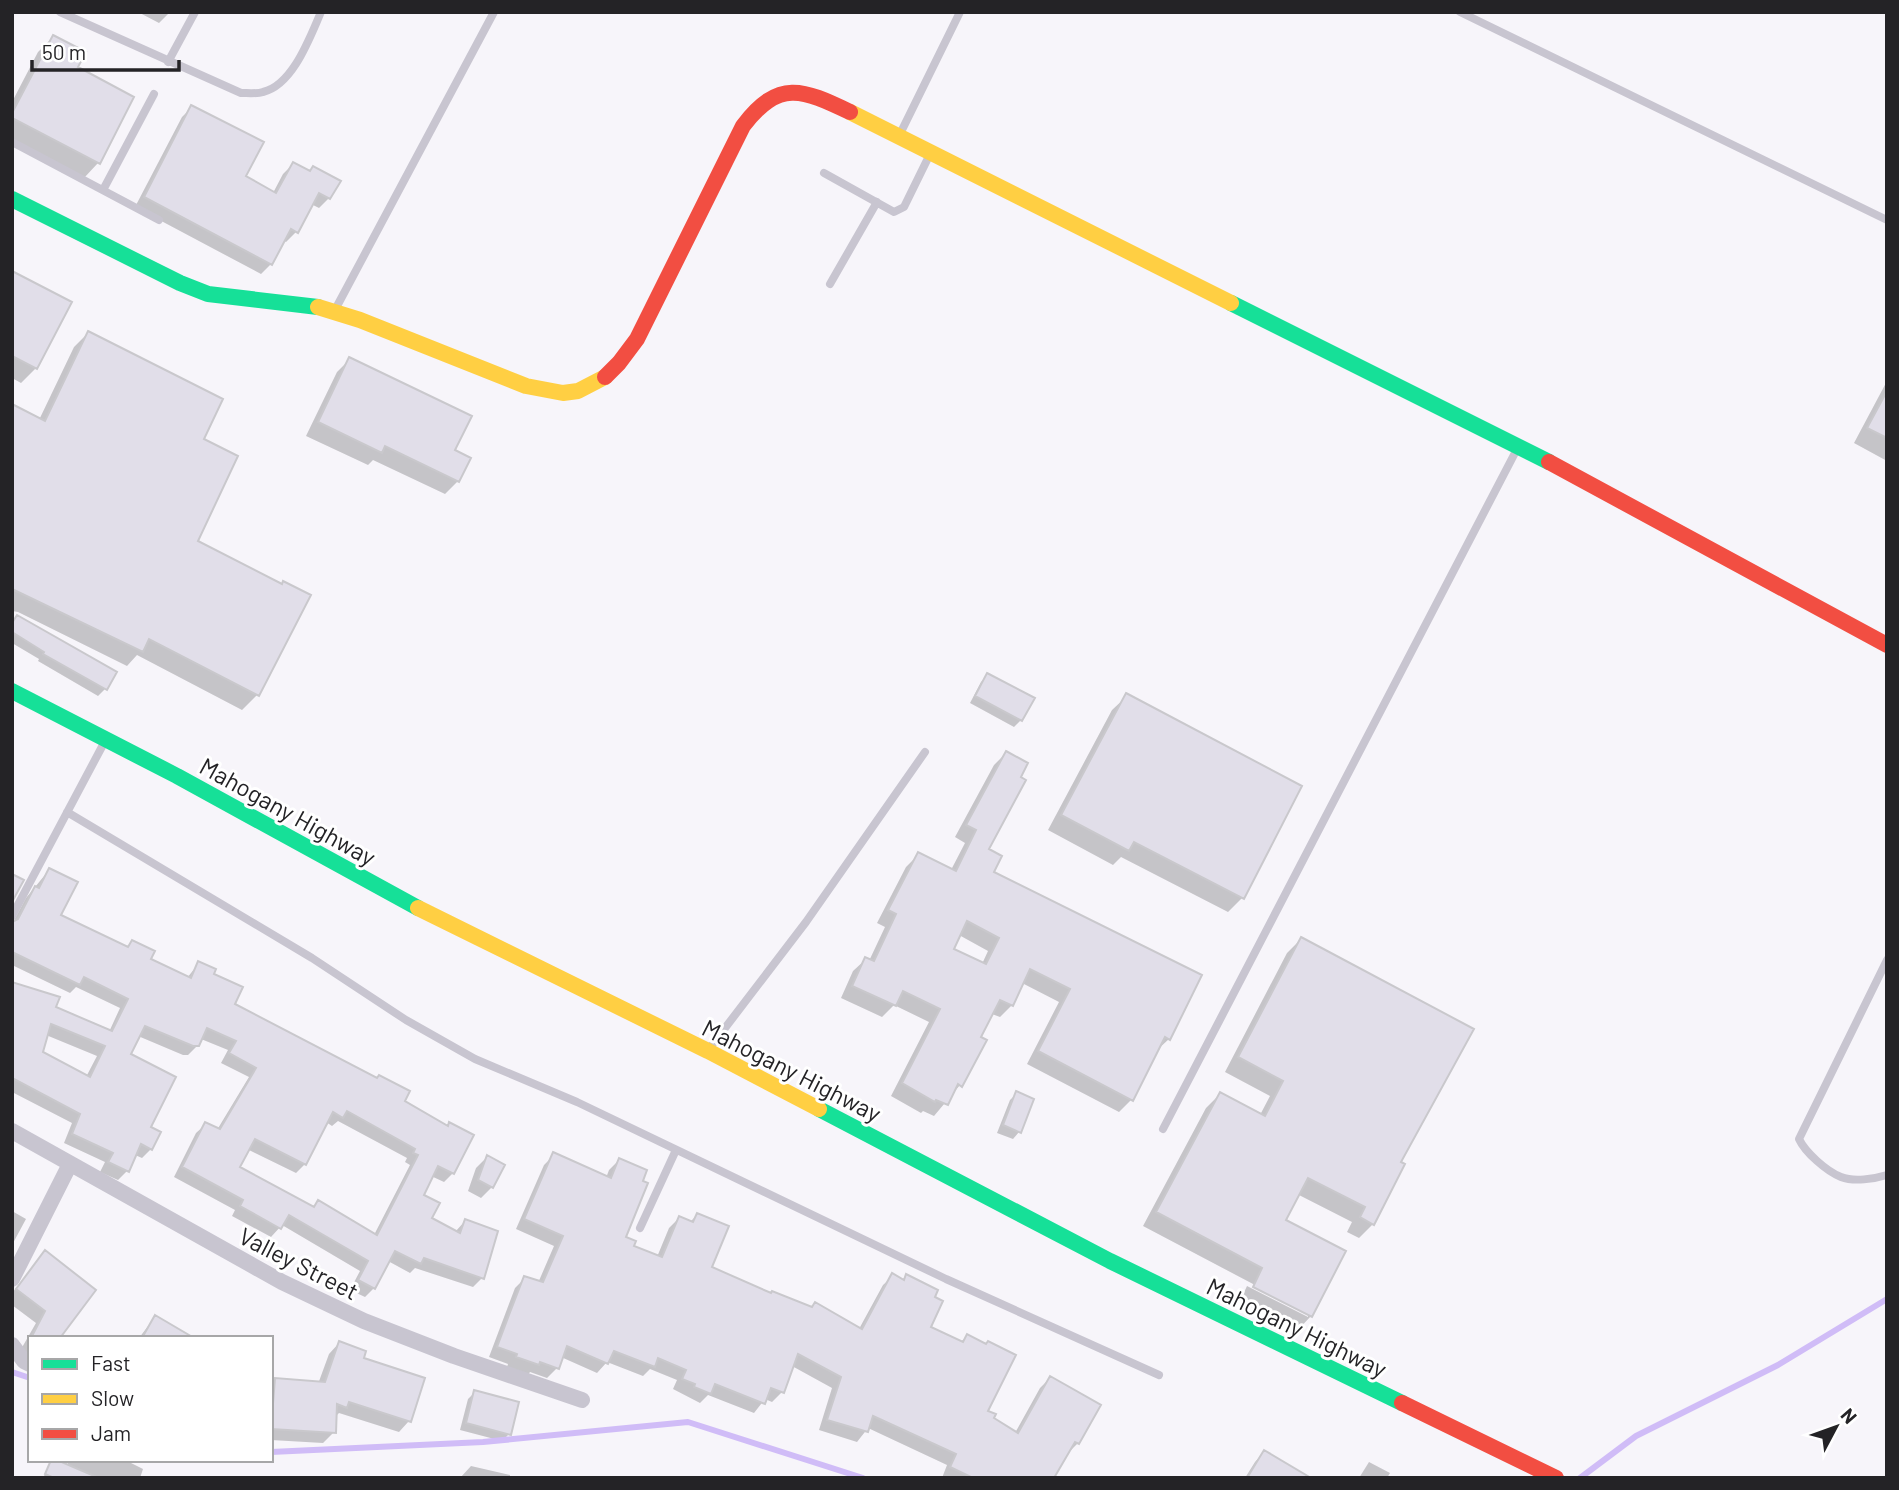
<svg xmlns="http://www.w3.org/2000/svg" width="1899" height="1490" font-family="Barlow,sans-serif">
	<rect width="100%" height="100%" fill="#f7f5fa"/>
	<path fill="#0003" fill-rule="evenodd" d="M138,12H170L159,23Z
		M53,37L75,68L132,98L98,163L84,178L12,141V102L38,52Z
		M192,107L244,177L273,193L283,174L293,164L309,172L329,198L319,208L311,204L296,232L286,242L283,240L271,264L261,274L135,207L182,117Z
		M12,273L36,368L21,383L12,378Z
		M88,333L201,440L195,541L281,586L308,596L257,695L242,710L137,655L127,666L18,612L12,611V406L39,420L74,347Z
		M350,359L453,451L458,481L445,494L373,460L368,465L306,436L337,372Z
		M1887,381V461L1854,443Z
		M17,617L115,673L105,689L98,696L38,661L39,659L12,643V622Z
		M988,675L1032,699L1021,720L1014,727L970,703L981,682Z
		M1127,696L1243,897L1228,912L1121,857L1113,865L1048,830L1112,710Z
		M1006,753L987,850L991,872L1169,1039L1156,1051L1131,1100L1119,1112L1027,1064L1059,1002L1022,983L1012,1005L1000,1017L992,1014L979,1038L960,1085L934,1116L923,1111L921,1113L891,1096L929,1022L894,1005L882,1017L841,998L853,971L866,959L869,961L885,927L877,923L906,867L919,854L951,870L965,843L955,837L994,765ZM959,935L988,951L982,964L952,950Z
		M49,870L59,916L126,948L132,942L148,960L187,978L199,963L211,975L233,1004L402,1102L453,1173L444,1182L431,1176L421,1196L429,1219L455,1232L465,1221L482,1278L473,1287L415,1268L410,1273L388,1261L374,1288L365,1297L350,1290L360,1271L282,1225L271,1237L232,1216L235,1210L174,1177L196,1133L206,1124L217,1130L249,1077L221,1063L228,1050L201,1039L198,1045L188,1055H183L138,1036L129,1055L149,1128L151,1149L142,1158L135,1155L127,1171L118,1180L100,1172L105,1162L64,1143L72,1123L12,1092V984L54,1008L109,1032L120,1008L76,987L70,993L12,965V924L26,898ZM46,1035L97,1056L86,1077L41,1053ZM338,1121L407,1158L405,1162L410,1165L374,1235L319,1202L312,1208L238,1167L247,1149L296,1173L305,1164L326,1122L332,1126Z
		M1301,939L1399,1163L1373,1224L1359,1238L1347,1232L1352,1222L1297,1194L1283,1221L1311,1316L1297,1331L1240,1301L1247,1286L1308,1317V1313L1143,1226L1206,1108L1220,1094L1260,1115L1270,1096L1225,1072L1287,953Z
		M1017,1093L1019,1132L1013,1139L997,1133L1010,1100Z
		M554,1155L606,1178L609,1170L619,1160L624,1238L632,1247L657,1257L669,1228L679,1218L690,1222L697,1215L710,1268L770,1295L859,1329L883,1285L893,1276L902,1281L907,1276L929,1328L960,1343L967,1336L985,1412L992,1419L1015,1433L1040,1388L1050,1378L1099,1406L1078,1443L1068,1453L1052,1478H942L947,1465L868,1428L857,1442L819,1430L832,1388L792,1366L782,1392L772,1402L765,1399L754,1413L708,1395L700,1403L673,1389L677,1380L650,1369L643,1376L607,1362L597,1373L561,1357L557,1368L547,1378L530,1372L528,1375L507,1367L508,1364L489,1357L515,1288L525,1278L538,1283L554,1246L516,1229L544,1165Z
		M487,1157L492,1187L481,1198L468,1191L476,1168Z
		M12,1211L26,1219L12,1245Z
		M45,1253L58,1338H30V1368L20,1351L36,1323L12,1305V1293Z
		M155,1317L190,1338H139Z
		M339,1343L362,1360L409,1421L399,1432L339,1413L335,1417L334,1432L323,1443L271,1440V1385L276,1380L318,1384L329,1354Z
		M475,1392L509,1434L502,1441L460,1430L468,1399Z
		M1264,1452L1307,1478H1245L1255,1462Z
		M52,1460L67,1466L69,1460H125L143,1469L140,1478H43Z
		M1369,1462L1390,1473L1387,1478H1359Z
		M471,1466L510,1475V1478H460Z"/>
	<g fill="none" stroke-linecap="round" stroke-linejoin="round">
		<path stroke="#d0bcf7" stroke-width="6" d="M12,1372L30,1378
			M271,1452L483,1442L688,1422L863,1478
			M1580,1478L1636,1436L1778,1365L1887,1299"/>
	</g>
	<path fill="#e1dee9" stroke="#c9c8cc" stroke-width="2" fill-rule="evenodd" d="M53,35L86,52L78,67L134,97L100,164L12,118V113Z
		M191,105L264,142L246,176L276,193L293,162L310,171L313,166L341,181L330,199L319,193L298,233L291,229L272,265L144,197Z
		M12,271L72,302L37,369L12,356Z
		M88,331L223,399L204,439L238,456L198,541L282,584L283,581L311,595L259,696L149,639L143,652L12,589V404L45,421Z
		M349,357L472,416L455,450L471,458L459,482L385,446L382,453L318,422Z
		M1887,391V438L1867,428Z
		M17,615L117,672L107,690L43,654L44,652L12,632V623Z
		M987,673L1035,698L1022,721L975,696Z
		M1126,693L1302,786L1244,899L1134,842L1129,851L1061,815Z
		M1006,751L1028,763L1021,777L1026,780L989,849L1002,856L994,872L1202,975L1170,1040L1165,1037L1133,1101L1038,1051L1070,989L1030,969L1013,1006L1000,1000L981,1037L987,1040L962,1087L958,1084L948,1105L936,1100L935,1102L902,1083L940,1009L903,991L896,1006L852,986L865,957L874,961L896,914L888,910L918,852L956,871L976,830L966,825ZM967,921L999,938L986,964L954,949Z
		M49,868L78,882L61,915L128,947L132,940L155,951L151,959L191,978L198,961L216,969L214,974L243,987L235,1004L377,1078L379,1075L410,1091L405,1101L448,1126L449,1122L474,1135L454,1174L438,1166L424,1195L440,1203L432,1218L460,1233L465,1219L498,1231L484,1279L424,1258L421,1264L395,1251L375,1289L358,1280L368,1261L289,1215L281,1229L240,1206L243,1200L182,1167L205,1122L220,1129L256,1068L229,1053L236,1041L207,1028L199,1046H193L145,1026L131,1054L176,1077L151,1127L161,1132L152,1150L141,1144L129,1172L108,1162L113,1153L72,1134L80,1114L12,1078V982L60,997L56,1007L112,1031L128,999L84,977L80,985L12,952V922L18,919L35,886L39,888ZM51,1024L105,1046L90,1077L43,1052ZM347,1111L415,1149L413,1153L418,1155L377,1235L318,1200L314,1207L240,1167L255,1139L306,1165L333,1112L343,1118Z
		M12,874L24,880L12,902Z
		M1301,937L1474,1029L1401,1162L1405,1164L1374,1225L1360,1217L1365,1207L1308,1178L1286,1220L1346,1251L1312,1317L1253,1287L1262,1268L1156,1212L1220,1092L1265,1116L1283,1081L1238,1057Z
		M1016,1091L1034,1099L1021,1133L1003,1125Z
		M553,1152L611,1178L619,1158L647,1170L643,1181L648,1183L626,1237L636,1241L634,1246L662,1257L679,1216L693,1222L697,1213L729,1226L712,1267L771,1293L772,1291L812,1307L815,1302L862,1329L892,1273L904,1280L906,1274L938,1290L935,1297L943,1301L931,1327L963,1342L967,1334L986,1344L988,1341L1016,1355L988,1411L996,1414L994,1418L1018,1433L1050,1376L1101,1405L1079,1444L1075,1442L1054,1478H973L950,1467L956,1454L873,1416L868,1432L827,1420L841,1377L798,1354L784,1393L771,1388L765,1404L715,1384L711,1394L694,1387L695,1384L682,1379L686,1370L658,1358L655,1367L614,1351L608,1364L567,1346L559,1369L540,1362L539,1365L516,1357L517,1354L497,1347L509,1315L524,1276L543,1282L563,1236L524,1219Z
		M487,1155L505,1165L493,1188L478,1180Z
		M45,1250L96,1290L60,1338H31L45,1311L16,1289Z
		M155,1315L194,1338H142Z
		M339,1341L366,1351L364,1358L425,1378L411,1422L349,1402L347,1408L337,1404L336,1433L271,1429L275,1378L325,1382Z
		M474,1390L519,1402L511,1435L466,1423Z
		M1264,1450L1311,1478H1247Z
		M51,1460H57L99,1478H54L45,1474Z"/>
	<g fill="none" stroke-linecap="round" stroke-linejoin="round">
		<path stroke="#c8c5d0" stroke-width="8" d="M60,12L241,93C248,93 257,94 263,92C293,85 310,37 321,12
			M1460,12L1887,220
			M168,62L195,12
			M900,134L960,12
			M12,142L159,220
			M824,173L894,212L904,207L930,154
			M103,190L154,94
			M830,284L877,202
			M336,308L494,12
			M67,812L312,958L406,1020L475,1059L577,1102L946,1279L1159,1375
			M12,916L105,741
			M1887,960L1799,1139C1805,1152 1826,1171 1841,1177C1854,1182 1874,1179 1887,1175
			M709,1049L806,922L925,752
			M1163,1129L1517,449
			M640,1228L676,1150"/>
		<path stroke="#c8c5d0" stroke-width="16" d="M12,1131L282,1282L364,1321L454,1356L582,1400
			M12,1279L70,1164
			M12,1345L24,1361L30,1364"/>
		<path stroke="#16e098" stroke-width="16" d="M12,199L180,283L208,294L318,307
			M1231,303L1549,462
			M12,691L177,776L418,908
			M819,1109L1110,1261L1402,1403"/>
		<path stroke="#ffcf43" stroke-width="16" d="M850,112L1231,303
			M318,307L360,320L526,386L563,393L578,391L605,377
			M418,908L708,1051L819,1109"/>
		<path stroke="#f24e42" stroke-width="16" d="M605,377L619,363L637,339L743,126C779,79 802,89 850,112
			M1549,462L1887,645
			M1402,1403L1556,1478"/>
	</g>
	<g text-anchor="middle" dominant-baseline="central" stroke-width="6" stroke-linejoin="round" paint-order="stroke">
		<g font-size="24" fill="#242326" stroke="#fff">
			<text transform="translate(288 811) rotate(29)">Mahogany Highway</text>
			<text transform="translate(792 1070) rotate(27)">Mahogany Highway</text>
			<text transform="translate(299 1263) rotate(27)">Valley Street</text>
			<text transform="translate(1297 1327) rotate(26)">Mahogany Highway</text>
		</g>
	</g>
	<rect width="1899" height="1490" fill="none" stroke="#242326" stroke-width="28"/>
	<rect x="28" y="1336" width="245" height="126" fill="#ffffff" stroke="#a7a7a8" stroke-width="2"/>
	<rect x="42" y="1359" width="35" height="10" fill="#16e098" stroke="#a7a7a8" stroke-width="2"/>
	<text x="91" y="1371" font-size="21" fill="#242326">Fast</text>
	<rect x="42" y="1394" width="35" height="10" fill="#ffcf43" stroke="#a7a7a8" stroke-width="2"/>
	<text x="91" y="1406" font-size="21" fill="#242326">Slow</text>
	<rect x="42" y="1429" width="35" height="10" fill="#f24e42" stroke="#a7a7a8" stroke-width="2"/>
	<text x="91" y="1441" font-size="21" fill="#242326">Jam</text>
	<g transform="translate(1836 1427) rotate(49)" stroke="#ffffff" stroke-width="5" paint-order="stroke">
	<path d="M0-5L12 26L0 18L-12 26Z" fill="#242326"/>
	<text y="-10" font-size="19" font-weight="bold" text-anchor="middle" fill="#242326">N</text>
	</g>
	<path d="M32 60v10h147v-10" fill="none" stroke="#242326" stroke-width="3.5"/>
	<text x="42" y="60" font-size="21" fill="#242326" stroke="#ffffff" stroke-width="5" paint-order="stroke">50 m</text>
</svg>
